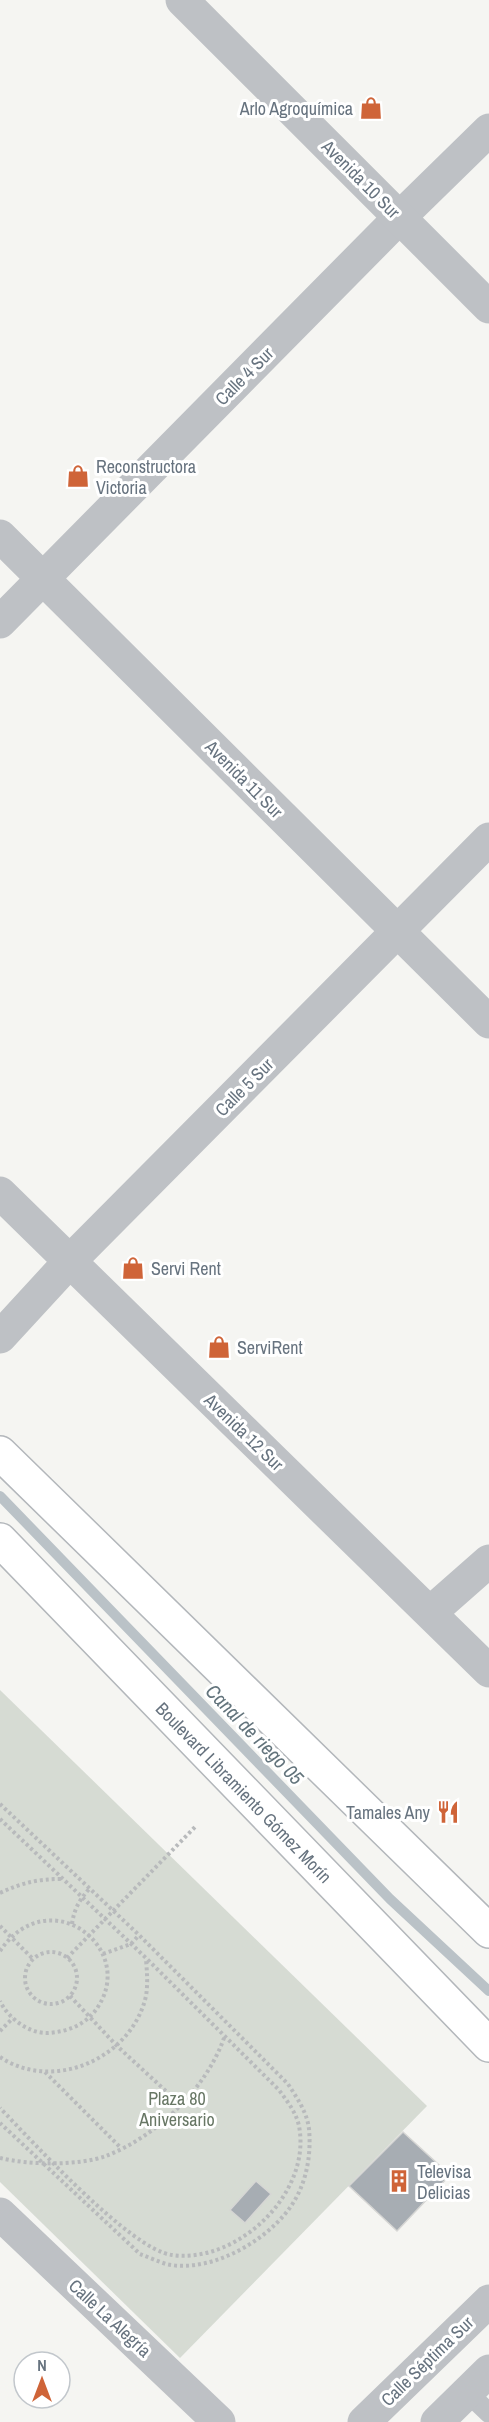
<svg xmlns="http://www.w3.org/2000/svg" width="489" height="2422" font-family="'Archivo Narrow',sans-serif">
	<rect width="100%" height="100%" fill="#f5f5f2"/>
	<path fill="#d6dbd3" d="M0,1690L427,2106L180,2358L0,2182Z"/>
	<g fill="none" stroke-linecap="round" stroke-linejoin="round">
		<path stroke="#bac2c7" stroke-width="10" d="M0,1496L390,1899L489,1991"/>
	</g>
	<path fill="#a7adb3" stroke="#d6d6d4" stroke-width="1.5" d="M403,2132L450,2175L397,2231L349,2186Z
		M256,2181L271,2194L245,2223L230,2210Z"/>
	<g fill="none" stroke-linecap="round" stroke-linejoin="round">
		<g stroke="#b3b7bb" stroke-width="36">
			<g id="secondary">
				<path d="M0,1453L489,1931"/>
				<path id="s1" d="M0,1540L489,2045"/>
			</g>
		</g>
		<path stroke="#b8babc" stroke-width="4" stroke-dasharray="3 3" stroke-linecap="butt" d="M0,1804L139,1935L288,2084C297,2098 307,2112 309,2129C311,2150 308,2173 299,2192C280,2235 213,2275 166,2264C157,2261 148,2257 140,2254L0,2123
			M0,1819L146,1958L279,2090C287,2101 296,2112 299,2126C312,2193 238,2264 172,2255C131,2250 32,2141 0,2108
			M0,1893C21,1883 38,1879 61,1879
			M72,1924C74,1909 80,1899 90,1888
			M0,1926L33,1959
			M0,1951C50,1878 141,1951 95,2011C83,2026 66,2032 47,2033C28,2033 8,2018 0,2001
			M25 1978a26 26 0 1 1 52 0a26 26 0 1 1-52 0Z
			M103,1954L131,1944L139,1935
			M67,1958L196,1826
			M70,1996L117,2046L180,2104
			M0,2031L13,2018
			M0,2057C54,2093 132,2058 146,1996C148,1984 147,1972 146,1959
			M45,2072L121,2148
			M0,2158C29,2165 78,2166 106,2156C157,2136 206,2089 224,2038"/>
		<path stroke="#bec1c5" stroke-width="20" d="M467,2392L489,2413"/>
		<path stroke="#bec1c5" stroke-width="33" d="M0,536L489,1022
			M0,622L399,218L489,130
			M0,1193L489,1671
			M0,1337L70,1261L489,839
			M431,1612L489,1561
			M0,2214L219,2422
			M364,2422L489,2301
			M437,2422L489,2371"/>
		<path stroke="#bec1c5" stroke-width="33" d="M182,0L489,307"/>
		<use href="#secondary" stroke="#fff" stroke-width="33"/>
	</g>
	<defs>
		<g id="shop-bare" transform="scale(1.8)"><path d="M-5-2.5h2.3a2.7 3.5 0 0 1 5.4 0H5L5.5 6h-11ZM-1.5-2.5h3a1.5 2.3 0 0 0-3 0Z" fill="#cf6438" stroke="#fff" stroke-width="2.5" paint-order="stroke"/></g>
		<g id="restaurant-bare" transform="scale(1.8)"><path d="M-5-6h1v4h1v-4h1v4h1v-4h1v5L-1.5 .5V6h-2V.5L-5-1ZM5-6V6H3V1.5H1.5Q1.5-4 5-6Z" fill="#cf6438" stroke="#fff" stroke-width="2.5" paint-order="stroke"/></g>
		<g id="building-bare" transform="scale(1.8)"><path d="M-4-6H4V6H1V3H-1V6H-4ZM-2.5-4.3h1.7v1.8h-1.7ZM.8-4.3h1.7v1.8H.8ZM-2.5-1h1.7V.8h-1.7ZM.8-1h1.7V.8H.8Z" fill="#cf6438" stroke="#fff" stroke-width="2.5" paint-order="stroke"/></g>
	</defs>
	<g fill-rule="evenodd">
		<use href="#shop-bare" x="371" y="108"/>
		<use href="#shop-bare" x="78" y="476"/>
		<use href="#shop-bare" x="133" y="1268"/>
		<use href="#shop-bare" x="219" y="1347"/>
		<use href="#restaurant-bare" x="448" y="1812"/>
		<use href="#building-bare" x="399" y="2181"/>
	</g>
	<g text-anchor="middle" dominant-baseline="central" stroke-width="6" stroke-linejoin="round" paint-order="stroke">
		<g font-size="18" fill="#67737f" stroke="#fff" text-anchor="start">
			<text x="353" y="108" text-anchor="end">Arlo Agroquímica</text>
			<text x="96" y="466">Reconstructora<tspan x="96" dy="21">Victoria</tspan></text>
			<text x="151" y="1268">Servi Rent</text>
			<text x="237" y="1347">ServiRent</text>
			<text x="430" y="1812" text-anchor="end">Tamales Any</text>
			<text x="417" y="2171">Televisa<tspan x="417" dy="21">Delicias</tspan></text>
		</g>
		<g font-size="18" fill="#67737f" stroke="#fff">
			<text transform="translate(361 179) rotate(45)">Avenida 10 Sur</text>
			<text transform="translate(244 376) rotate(-45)">Calle 4 Sur</text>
			<text transform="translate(244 779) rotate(45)">Avenida 11 Sur</text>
			<text transform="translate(244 1087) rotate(-45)">Calle 5 Sur</text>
			<text transform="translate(244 1432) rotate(44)">Avenida 12 Sur</text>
			<text stroke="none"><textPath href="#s1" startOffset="351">Boulevard Libramiento Gómez Morín</textPath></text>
			<text transform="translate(110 2318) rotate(43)">Calle La Alegría</text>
			<text transform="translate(427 2361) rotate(-44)">Calle Séptima Sur</text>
		</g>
		<g font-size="18" fill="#687765" stroke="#fff">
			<text x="177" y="2098">Plaza 80<tspan x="177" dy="21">Aniversario</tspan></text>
		</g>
		<g font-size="20" font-style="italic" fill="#63747c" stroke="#fff">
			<text transform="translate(255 1734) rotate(46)">Canal de riego 05</text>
		</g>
	</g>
	<g transform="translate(42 2380)"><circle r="28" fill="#ffffff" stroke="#c2c7cc" stroke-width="1.5"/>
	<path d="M0-4.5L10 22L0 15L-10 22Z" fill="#cf6438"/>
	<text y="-9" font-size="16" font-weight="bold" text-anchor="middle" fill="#67737f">N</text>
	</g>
</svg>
